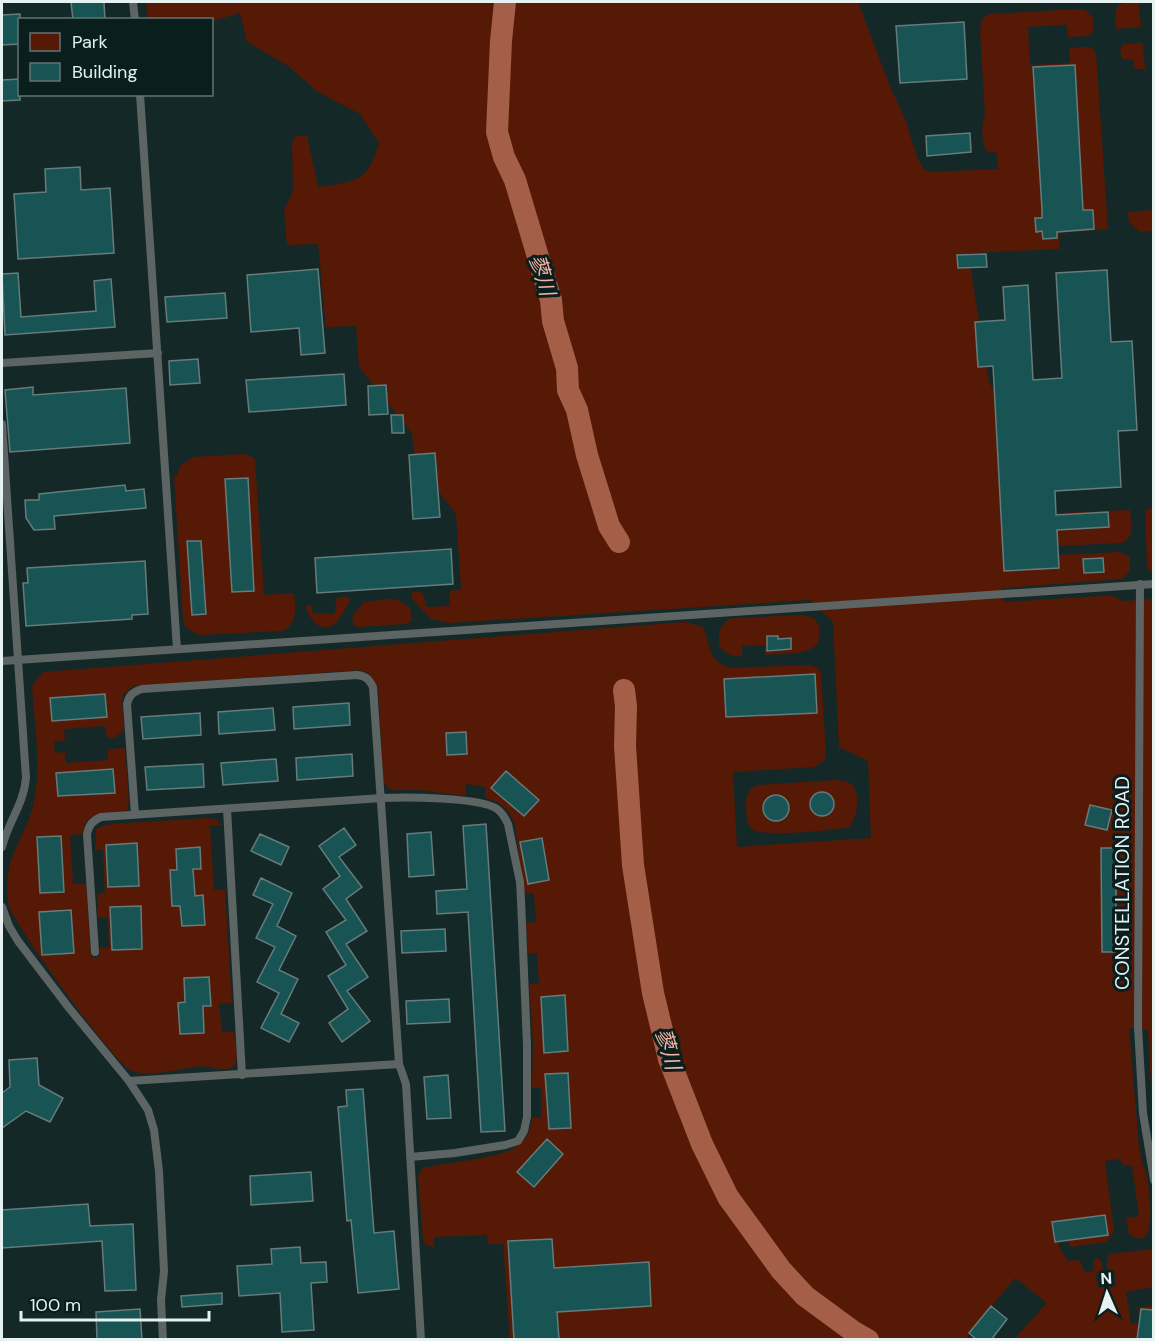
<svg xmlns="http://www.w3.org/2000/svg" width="1155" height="1341" font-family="'DM Sans','Noto Sans JP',sans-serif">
	<rect width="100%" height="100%" fill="#152828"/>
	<path fill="#561905" d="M146,2H858L889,84L905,119L917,156L923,169L930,172L998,169L997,153L986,151C982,140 981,124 985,114L980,31L982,19L990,14L1079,9L1085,10L1094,19L1093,32L1088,36L1068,37L1067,25L1028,27L1030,65L1070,63L1069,48L1091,47L1096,53L1108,229L1059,233L1060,249L968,253L989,382L1056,513L1130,510C1131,523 1135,536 1122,543L1058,546V555L1119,552L1130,557V571L1122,579L1002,588L1003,602L1102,596H1113L1124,601L1153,599V1125L1148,1030L1129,1028L1139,1147L1143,1166L1146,1171C1149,1186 1155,1233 1143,1238C1137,1239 1133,1237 1129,1234L1126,1218L1139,1216L1132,1165H1123L1120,1159L1105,1161L1114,1232L1106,1242L1071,1247L1065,1238L1060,1239L1059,1247L1068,1261L1079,1260L1085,1272L1094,1271L1093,1259L1098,1258L1101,1261L1103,1272L1095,1273L1098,1288L1116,1286L1114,1270L1107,1269V1259L1110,1254L1153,1249V1287L1126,1292L1131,1324L1140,1323L1138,1307L1153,1306V1324L1147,1339H1017V1336L1047,1303L1015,1278L971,1331L967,1339H510L503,1244H488L487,1235L434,1237V1247L426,1245L423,1240L418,1176L423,1168C439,1165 455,1162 471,1160C497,1155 530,1152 532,1118H541V1088H532L533,1044L529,984L539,983L537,954L528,953L526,923L536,922L534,893H524L515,825C509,810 502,802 485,798L486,787L466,784L465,796L420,790H393L387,787L383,779L378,687L369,674L360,670L134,686L123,694L122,704L124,730L116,737L107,738L105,726L64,729L65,740L54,742L55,753L65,752L66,763L108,760V749L125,748L129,802L127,810C109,818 85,806 83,834L70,835L73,884H86L91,957H99L100,948L109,947L108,918L98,917L97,894L105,893L103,850H95L96,829L102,826L112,824L207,818L215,819L222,825L210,826L214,890H225L232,1003L219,1004L222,1032H234C235,1040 239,1057 235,1064C229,1074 211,1066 201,1066C181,1068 149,1079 130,1070C112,1060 16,927 9,906C0,853 29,839 35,795C41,759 34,721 32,686L43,672L672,623L686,622L703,627C712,646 706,662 732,668L810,665L816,667L821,673L826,756L823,762L814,767L733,772L737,847L871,838L868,761L839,747L833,622L810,600L449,623L431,619L411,598L413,592H422L427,607L450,606V591L461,589L456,514L415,461L412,433L359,367L356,326L326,327L318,244L287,245L284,210L293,191L292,143L296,136H307L318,187C355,181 367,184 379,143L360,114L318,92L288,66L247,42L240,13L212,21V20L147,19Z
		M1132,2L1139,3L1141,27L1116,29C1115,13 1112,3 1132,2Z
		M1143,43L1145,69H1135L1133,60L1122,59L1120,48L1124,44Z
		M1153,210V231L1140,232L1129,222L1128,212Z
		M245,454L255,459L264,595L294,593C296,609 298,623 282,631L199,635L185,627L183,619L174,476H177L180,466L193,457Z
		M1153,508H1154L1153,574L1147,568L1145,509Z
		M345,596L350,599V602C345,608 340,621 333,625C320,634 307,616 306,605H311L313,614L335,613L336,599Z
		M389,599L398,600L410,608L412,621L407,624L358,627L354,625L352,617L364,602Z
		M803,615L814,618L820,628L818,644C805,656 783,653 765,655V645L742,646V656C731,657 725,654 719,645V630L727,620L734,618Z
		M837,780C842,781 848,781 851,784C862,794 857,818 849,827C836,830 761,838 752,829C746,824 747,815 746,807C746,797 747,789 758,785Z"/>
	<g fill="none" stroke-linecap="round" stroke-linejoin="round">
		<path stroke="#a55e48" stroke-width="22" d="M505,2L501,41L497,132L504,157L515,180L551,300L553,321L567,368L568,390L577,410L587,455L609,526L619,542
			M624,690L626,706L625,746L633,865L653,993L669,1059L702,1144L728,1197L781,1270L805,1296L854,1332L868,1340"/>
	</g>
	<path fill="#185454" stroke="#667b7b" stroke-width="1.5" d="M71,2H104L105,20H73Z
		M20,14V44L2,45V15Z
		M964,22L967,79L900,83L896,26Z
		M1075,65L1083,210H1093L1094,229L1057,232V238L1043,239L1042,231L1036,232L1035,218H1042V209L1033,67Z
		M20,79V100L2,101V80Z
		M970,133L971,152L927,156L926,136Z
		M80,167L81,190L110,188L114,253L18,259L14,194L46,192L45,169Z
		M986,254L987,267L958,268L957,255Z
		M318,269L325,353L301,355L299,328L251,332L247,275Z
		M1107,270L1111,342L1132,341L1137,430L1118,431L1121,487L1055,491L1056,515L1108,512L1109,527L1057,530L1059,568L1004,571L993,366L978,367L975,322L1005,320L1003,287L1028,285L1033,380L1062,378L1056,273Z
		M18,273L21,317L96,311L94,281L111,279L115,327L5,335L2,274Z
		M225,293L227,318L167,322L165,297Z
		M198,359L200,383L170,385L169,361Z
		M344,374L346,405L249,412L246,380Z
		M386,385L388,414L369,415L368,386Z
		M33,387V395L126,388L130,443L10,452L5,390Z
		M391,415H403L404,433H392Z
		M435,453L440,517L413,519L409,455Z
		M248,478L254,591L232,592L225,479Z
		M125,485L126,491L144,489L146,508L54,516L55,529L34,530L26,518L25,500H39V494Z
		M187,541H201L206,614L192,615Z
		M451,549L453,584L317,593L315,558Z
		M1103,558L1104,572L1084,573L1083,559Z
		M145,561L148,614L132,615V619L26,626L23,583H28L27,568Z
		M767,636H778V639L791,638V649L767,651Z
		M815,674L817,713L726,717L724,679Z
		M105,694L107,717L52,721L50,698Z
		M349,703L350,725L294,729L293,707Z
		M273,708L275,730L219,734L218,712Z
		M200,713L201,735L143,739L141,717Z
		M466,732L467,754L447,755L446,733Z
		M352,754L353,776L297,780L296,758Z
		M276,759L278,781L223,785L221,763Z
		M203,764L204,787L147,790L145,767Z
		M113,769L115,793L58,796L56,773Z
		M506,771L539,800L524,816L491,788Z
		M810 804a12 12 0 1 1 24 0a12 12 0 1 1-24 0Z
		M763 808a13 13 0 1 1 26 0a13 13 0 1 1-26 0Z
		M1090,805L1112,810L1107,830L1085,825Z
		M486,824L505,1131L481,1132L468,912L437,914L436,891L467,889L463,826Z
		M344,828L356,845L339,857L362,887L346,899L367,931L346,944L368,977L347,991L370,1021L342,1042L329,1023L348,1009L328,976L346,965L326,932L346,920L323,889L340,876L319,846Z
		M431,832L434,875L409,877L407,834Z
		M260,834L289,847L281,865L251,851Z
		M61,836L64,892L40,893L37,837Z
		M542,838L549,880L528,884L520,842Z
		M137,843L139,886L108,887L106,845Z
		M200,847L201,869H193L195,896L203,895L205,925L182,926L180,906H172L170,870H177L176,849Z
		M1101,848H1116V952H1102Z
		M261,878L292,893L277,926L296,936L279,970L298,979L281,1014L299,1023L289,1042L261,1028L279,993L257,982L275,947L256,938L273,904L253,895Z
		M141,906L142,949L112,950L110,907Z
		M71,910L74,953L42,955L39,912Z
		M445,929L446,951L402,953L401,931Z
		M209,977L211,1006H203L204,1033L180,1034L178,1003L185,1002L184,978Z
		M565,995L568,1051L544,1053L541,997Z
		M449,999L450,1022L407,1024L406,1001Z
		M37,1058L39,1085L63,1098L50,1122L26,1111L2,1128V1093L10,1087L9,1060Z
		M568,1073L571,1128L549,1129L545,1074Z
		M448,1075L451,1118L427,1119L424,1077Z
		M363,1089L374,1233L394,1231L399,1289L358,1293L351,1220L347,1221L338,1107L347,1106L346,1090Z
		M547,1139L563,1154L534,1187L517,1172Z
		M311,1172L313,1201L251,1205L250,1176Z
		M88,1204L90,1226L133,1224L136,1290L105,1291L102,1241L2,1248V1210Z
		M1105,1215L1108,1235L1055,1242L1052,1222Z
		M552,1239L554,1268L649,1262L651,1306L557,1312L559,1339L514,1340L508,1241Z
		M300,1247L301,1263L326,1262L327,1282L311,1283L314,1330L282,1332L280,1293L239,1296L237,1266L272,1264L271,1249Z
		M222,1293V1304L182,1307L181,1296Z
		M991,1306L1007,1319L991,1340H977L969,1333Z
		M140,1309L142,1340H97L96,1312Z
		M1141,1309L1154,1310V1340H1137Z"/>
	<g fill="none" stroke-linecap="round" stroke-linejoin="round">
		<path stroke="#5c6564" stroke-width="8" d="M133,2L135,20
			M140,94L177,649
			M2,363L158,353
			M2,424L26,778C24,804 8,822 2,847
			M1140,584L1138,1027L1143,1113L1154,1180
			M2,661L1154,584
			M227,809L242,1075
			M135,814L127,704C129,695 133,692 142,689L357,675C366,676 369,679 373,687L397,1034L399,1064L406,1084L421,1340
			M2,907L9,926L18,941L69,1008L129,1081L148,1110L154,1130L159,1171L164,1271L161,1300L163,1340
			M95,952L87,834C89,825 92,821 101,817L382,798C405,797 480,797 497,809C503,813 505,818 508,824L520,882L521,900L527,1045V1117L524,1131L518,1141L505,1145L455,1153L410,1157
			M129,1081L399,1064"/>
	</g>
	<g text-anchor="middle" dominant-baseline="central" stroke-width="6" stroke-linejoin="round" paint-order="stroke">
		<g font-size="20" fill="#e6f2f2" stroke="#0b1e1e">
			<text transform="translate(1122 883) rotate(-90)">CONSTELLATION ROAD</text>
		</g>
		<g font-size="21" font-style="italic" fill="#f3b5a2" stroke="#0b1e1e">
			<text transform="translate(542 275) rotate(73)">蓼川</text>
			<text transform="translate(668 1049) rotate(74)">蓼川</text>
		</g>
	</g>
	<rect width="1155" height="1341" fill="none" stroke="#e6f2f2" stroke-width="6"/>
	<rect x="18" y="18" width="195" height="78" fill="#0b1e1e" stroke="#637373" stroke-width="1.5"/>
	<rect x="30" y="33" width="30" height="18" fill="#561905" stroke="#637373" stroke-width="1.5"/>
	<text x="72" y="48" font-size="18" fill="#e6f2f2">Park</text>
	<rect x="30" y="63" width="30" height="18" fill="#185454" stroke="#637373" stroke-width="1.5"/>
	<text x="72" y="78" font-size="18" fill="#e6f2f2">Building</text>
	<g transform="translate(1107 1293) rotate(357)" stroke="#0b1e1e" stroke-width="4.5" paint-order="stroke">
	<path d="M0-4.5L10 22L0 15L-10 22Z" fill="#e6f2f2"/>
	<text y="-9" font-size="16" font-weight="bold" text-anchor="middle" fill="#e6f2f2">N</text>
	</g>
	<path d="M21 1311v9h188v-9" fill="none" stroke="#e6f2f2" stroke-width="3"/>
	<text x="30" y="1311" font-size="18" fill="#e6f2f2" stroke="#0b1e1e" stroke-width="4.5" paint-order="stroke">100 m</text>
</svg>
